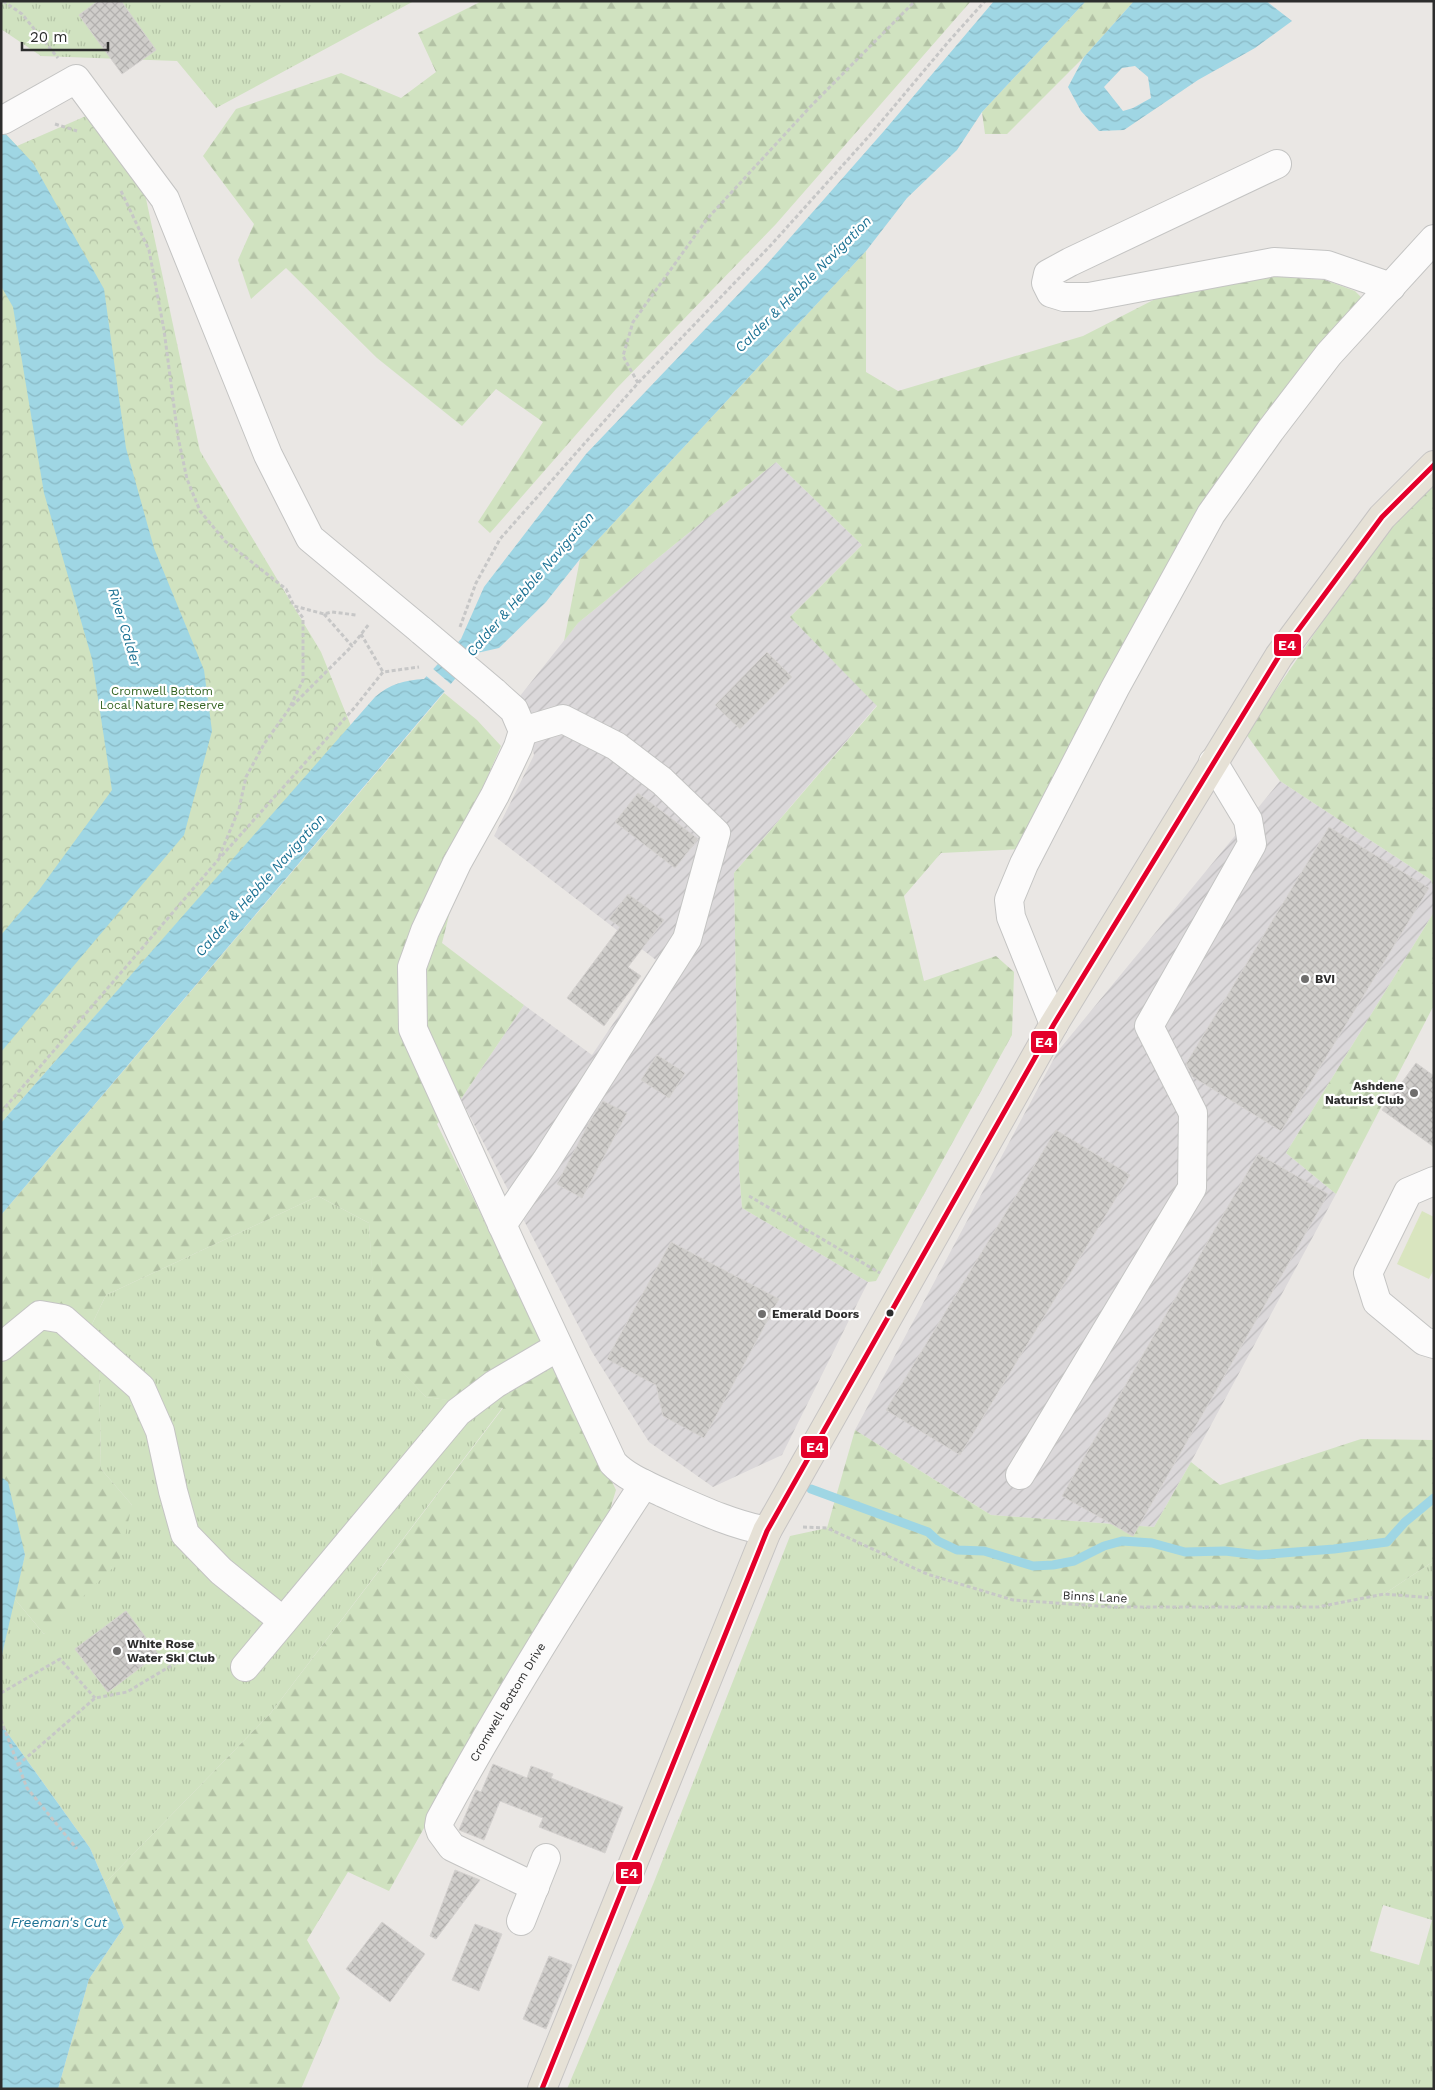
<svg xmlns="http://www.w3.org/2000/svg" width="1435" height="2090" font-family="'Work Sans',sans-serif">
	<defs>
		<pattern id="industrial-furrows" width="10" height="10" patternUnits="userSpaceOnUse" patternTransform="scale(1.25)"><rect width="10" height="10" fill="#dbd8da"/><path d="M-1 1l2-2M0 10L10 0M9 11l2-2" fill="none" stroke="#bcbabb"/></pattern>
		<pattern id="grass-tufts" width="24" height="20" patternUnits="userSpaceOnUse" patternTransform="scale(1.25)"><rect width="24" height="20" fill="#d0e2c0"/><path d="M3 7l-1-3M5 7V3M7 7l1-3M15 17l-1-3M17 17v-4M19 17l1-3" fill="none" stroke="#b3c2a5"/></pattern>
		<pattern id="forest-firs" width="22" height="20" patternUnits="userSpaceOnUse" patternTransform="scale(1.25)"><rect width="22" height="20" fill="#d0e2c0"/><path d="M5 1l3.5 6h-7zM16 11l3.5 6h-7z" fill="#b3c2a5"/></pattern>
		<pattern id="park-crowns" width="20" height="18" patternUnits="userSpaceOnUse" patternTransform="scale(1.25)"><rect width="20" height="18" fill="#d0e2c0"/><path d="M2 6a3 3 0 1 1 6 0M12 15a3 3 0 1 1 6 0" fill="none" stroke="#b3c2a5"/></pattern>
		<pattern id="water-waves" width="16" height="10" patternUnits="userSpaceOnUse" patternTransform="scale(1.25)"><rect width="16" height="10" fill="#9fd6e4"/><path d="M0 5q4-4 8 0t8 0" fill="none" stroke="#89b8c4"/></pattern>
		<pattern id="building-cross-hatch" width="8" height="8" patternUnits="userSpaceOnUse" patternTransform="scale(1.25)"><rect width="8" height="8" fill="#cfcdca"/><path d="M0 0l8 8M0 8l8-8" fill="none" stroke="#b2b0ae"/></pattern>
	</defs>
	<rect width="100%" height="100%" fill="#eae7e4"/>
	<path fill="url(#industrial-furrows)" d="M776,462L862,545L790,617L877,705L734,873L739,1169L742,1208L868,1282L782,1455L713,1487L649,1442L592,1352L461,1099L524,1005L592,1055L656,960L494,836L534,755L520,696L578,623Z
		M1280,781L1431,880L1434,888V912L1286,1153L1336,1194L1191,1462L1154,1527L991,1515L855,1430L1058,1051Z"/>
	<path fill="url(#grass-tufts)" fill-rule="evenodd" d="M1,1H414L216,108L177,61L41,56L1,29Z
		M318,1196L369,1223L377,1345L426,1397L503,1407L270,1714L105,1883L90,1848L1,1724V1659L14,1598L44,1634L132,1505L101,1469L99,1370L84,1341L106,1295Z
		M827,1528L927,1574L1013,1600L1112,1607H1318L1384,1594L1434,1561V2089H567L654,1882L790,1536ZM1383,1905L1432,1920L1419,1965L1370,1951Z"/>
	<path fill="url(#forest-firs)" d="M482,1H971L776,224L616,389L490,533L478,522L543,422L496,389L462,426L377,358L286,268L251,299L238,260L254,224L203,156L236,109L341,73L401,98L436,72L418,33Z
		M1086,1H1134L1084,57L1007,134H985L982,112Z
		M866,251V372L898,391L1083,336L1167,293L1272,276L1325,280L1355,291L1364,300L1291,381L1021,849L941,853L904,896L924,981L996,956L1014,972L1012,1035L876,1281L868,1282L742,1208L739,1169L734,873L877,706L790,617L862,545L776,462L578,623L564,641L580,559Z
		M1434,479V888L1431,880L1280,781L1246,734L1389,524Z
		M444,693L477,720L501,746L479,796L442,943L524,1005L461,1099L437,1124L616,1490L605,1526L514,1666L389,1891L348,1872L307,1940L340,1998L301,2089H58L89,1979L124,1927L105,1883L270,1714L503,1408L426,1397L376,1345L369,1223L318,1196L106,1295L84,1341L99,1370L101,1469L132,1505L119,1562L44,1634L14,1598L25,1555L1,1477V1215Z
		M1434,912V1005L1336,1194L1286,1153Z
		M855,1430L991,1515L1154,1527L1191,1462L1220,1485L1361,1439L1434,1440V1561L1384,1594L1318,1607H1112L1013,1600L927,1574L827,1528Z"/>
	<path fill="url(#park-crowns)" d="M86,116L145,194L200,451L321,652L351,726L1,1123V129L17,146Z"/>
	<path fill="#d9e5bf" d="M1422,1211L1434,1217V1269L1429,1279L1397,1264Z"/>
	<path fill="url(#water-waves)" fill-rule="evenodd" d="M994,1H1086L982,112L957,150L907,198L866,251L580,559L546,602L499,648L477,653L1,1215V1123L375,697C390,684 405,680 424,679L461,639L484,587L586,454L767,264L884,131Z
		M1134,1H1266L1292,21L1255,48L1198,80L1124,130L1099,131L1081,111L1068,87L1084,57ZM1135,66L1148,77L1151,98L1133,108L1123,111L1104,87L1122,68Z
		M1,129L33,163L104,289L126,448L154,548L204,670L212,731L184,835L1,1052V935L39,890L112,790L92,659L44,493L13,307L1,286Z
		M1,1477L8,1482L25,1555L1,1659Z
		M1,1724L90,1848L124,1927L89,1979L58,2089H1Z"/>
	<path fill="#eae7e4" d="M432,668L453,686L447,693L425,675Z"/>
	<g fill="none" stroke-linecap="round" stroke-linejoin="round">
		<path stroke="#9fd6e4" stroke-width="9" d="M811,1489L928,1532L938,1541L957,1550L984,1551L1033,1566L1053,1565L1074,1561L1104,1546L1122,1541L1152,1543L1185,1552L1225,1551L1258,1555L1334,1549L1387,1542L1405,1522L1434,1498"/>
	</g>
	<path fill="url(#building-cross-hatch)" stroke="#d5d2d0" d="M98,1H121L156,50L122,74L79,15Z
		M767,652L792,677L740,729L715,705Z
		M638,793L698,839L675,868L615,822Z
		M1329,827L1429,888L1281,1131L1193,1077L1186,1064Z
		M628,894L664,920L628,967L641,976L604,1026L567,998L620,927L609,919Z
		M657,1055L685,1073L669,1098L641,1080Z
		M1416,1063L1434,1076V1147L1382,1110Z
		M603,1101L627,1113L582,1198L557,1184L590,1121Z
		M1056,1130L1130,1175L960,1455L886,1410Z
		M1258,1154L1328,1194L1133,1536L1062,1496Z
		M671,1242L779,1299L704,1438L663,1416L656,1385L607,1359Z
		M126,1611L158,1654L108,1692L75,1649Z
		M493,1764L527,1778L531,1766L553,1774L551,1778L623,1807L605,1853L539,1827L543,1818L500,1801L484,1840L459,1830L476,1790L481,1792Z
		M455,1870L480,1880L436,1939L430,1936Z
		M382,1922L425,1954L390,2002L346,1969Z
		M475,1924L502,1934L479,1991L452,1980Z
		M549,1956L572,1965L546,2029L523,2019Z"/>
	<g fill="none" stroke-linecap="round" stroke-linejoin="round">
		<g stroke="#c4c4c3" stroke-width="30">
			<g id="minor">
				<path d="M3,120L76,79L165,199L268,455L310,538L422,631"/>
				<path d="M1277,164L1070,262L1048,274L1046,283L1051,293L1064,297H1089L1274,262L1327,265L1391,287"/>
				<path d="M494,692L514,710L523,731L518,747L495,795L457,863L425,931L412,967L413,1029L515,1253L613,1463C626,1477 646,1485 663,1493C697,1508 730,1524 767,1531"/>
				<path d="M1054,1024L1011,917L1009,900L1024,864L1115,688L1211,514L1270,431L1329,354L1434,239"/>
				<path d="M1434,1181L1408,1192L1368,1273L1377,1302L1424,1341L1434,1344"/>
				<path d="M502,1225L546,1161L687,939L716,833L662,781L616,746L563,719L523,731"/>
				<path d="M1,1347L40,1315L63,1319L141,1388L160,1431L173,1491L185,1534L221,1571L283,1621"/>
				<path d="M1020,1475L1192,1188L1193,1113L1149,1026L1252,844L1248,820L1213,762"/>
				<path d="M245,1667L458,1412L495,1384L558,1347"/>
				<path id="s1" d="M535,1887L452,1847L441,1832L439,1826L440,1820C503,1704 572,1594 644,1484"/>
				<path d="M521,1921L546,1858"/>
			</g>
		</g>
		<g stroke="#c6c4c3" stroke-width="30">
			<path id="major" d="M542,2089L767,1531L1054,1024L1279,656L1382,517L1434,465"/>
		</g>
		<path stroke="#c7c7c7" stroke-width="3" stroke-dasharray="4 2.5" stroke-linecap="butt" d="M3,1L22,14L58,58
			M55,124L77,131
			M121,191L149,250L164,330L178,437L187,479L200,511L225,541L286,589L294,606L324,614L332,612L356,615
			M638,383L623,356L633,322L707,219L810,107L915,1
			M324,614L352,646L369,624
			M460,627L476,583L500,539L638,383L771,245L870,135L949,41L985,1
			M361,634L383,672
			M292,706L352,646
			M219,857L239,809L246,777L264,744L289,709L303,680V618L295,607
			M1,1112L218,860L355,707L383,672L419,667
			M749,1196L880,1273
			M803,1527L827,1528L927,1574L1013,1600L1112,1607H1318L1384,1594L1434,1598
			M1,1693L60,1659L95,1698
			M1,1720L27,1788L77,1849
			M18,1765L95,1698L127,1692L184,1658L217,1663"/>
		<use href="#minor" stroke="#fcfbfb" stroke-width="28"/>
		<use href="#major" stroke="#e6e1d6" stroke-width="28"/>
		<g stroke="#c4c4c3" stroke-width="30" stroke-linecap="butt">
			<path id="minor-bridge" d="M422,631L494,692"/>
		</g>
		<use href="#minor-bridge" stroke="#fcfbfb" stroke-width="28"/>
		<g stroke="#fff" stroke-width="9">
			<path id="bus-1" d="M542,2089L767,1531L1054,1024L1279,656L1382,517L1434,465"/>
		</g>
		<use href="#bus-1" stroke="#e4002b" stroke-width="5"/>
	</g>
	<g fill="#6f6e6d" stroke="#fff" stroke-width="2">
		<circle cx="1305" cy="979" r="5"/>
		<circle cx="1414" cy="1093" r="5"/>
		<circle cx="762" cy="1314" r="5"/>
		<circle cx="117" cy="1651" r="5"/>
	</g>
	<circle fill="#2d2d2d" stroke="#fff" stroke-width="2" cx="890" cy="1313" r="4.5"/>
	<g text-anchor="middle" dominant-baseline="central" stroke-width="4.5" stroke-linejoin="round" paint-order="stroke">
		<g font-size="12" fill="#346422" stroke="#fff">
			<text x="162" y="691">Cromwell Bottom<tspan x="162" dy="14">Local Nature Reserve</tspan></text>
		</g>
		<g font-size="12" font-weight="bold" fill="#2d2d2d" stroke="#fff" text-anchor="start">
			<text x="1315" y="979">BVI</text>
			<text x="1404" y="1086" text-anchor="end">Ashdene<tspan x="1404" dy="14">Naturist Club</tspan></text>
			<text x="772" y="1314">Emerald Doors</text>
			<text x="127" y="1644">White Rose<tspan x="127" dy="14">Water Ski Club</tspan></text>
		</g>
		<g font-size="12" fill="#2d2d2d" stroke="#fff">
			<text transform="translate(1095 1597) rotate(3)">Binns Lane</text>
			<text stroke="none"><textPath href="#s1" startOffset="259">Cromwell Bottom Drive</textPath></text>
		</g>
		<g font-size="14" font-style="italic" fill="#1b7193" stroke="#fff">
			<text transform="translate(803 284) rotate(-45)">Calder &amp; Hebble Navigation</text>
			<text transform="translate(530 584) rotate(-49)">Calder &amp; Hebble Navigation</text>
			<text transform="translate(125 627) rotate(73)">River Calder</text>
			<text transform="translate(260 885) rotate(-48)">Calder &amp; Hebble Navigation</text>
			<text x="59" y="1922">Freeman's Cut</text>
		</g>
	</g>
	<g stroke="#fff" stroke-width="2">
		<rect x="1273" y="633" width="29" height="24" rx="5" fill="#e4002b"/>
		<rect x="1030" y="1030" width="28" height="24" rx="5" fill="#e4002b"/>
		<rect x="800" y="1435" width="29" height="24" rx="5" fill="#e4002b"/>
		<rect x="615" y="1861" width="28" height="24" rx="5" fill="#e4002b"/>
	</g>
	<g font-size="14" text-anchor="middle" font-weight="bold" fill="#fff">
		<text x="1287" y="650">E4</text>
		<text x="1044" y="1047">E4</text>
		<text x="815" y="1452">E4</text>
		<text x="629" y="1878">E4</text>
	</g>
	<rect width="1435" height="2090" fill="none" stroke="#2d2d2d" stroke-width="5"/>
	<path d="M22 42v8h86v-8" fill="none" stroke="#2d2d2d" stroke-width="2.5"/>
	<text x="30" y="42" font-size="15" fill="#2d2d2d" stroke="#ffffff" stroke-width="4" paint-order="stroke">20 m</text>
</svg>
